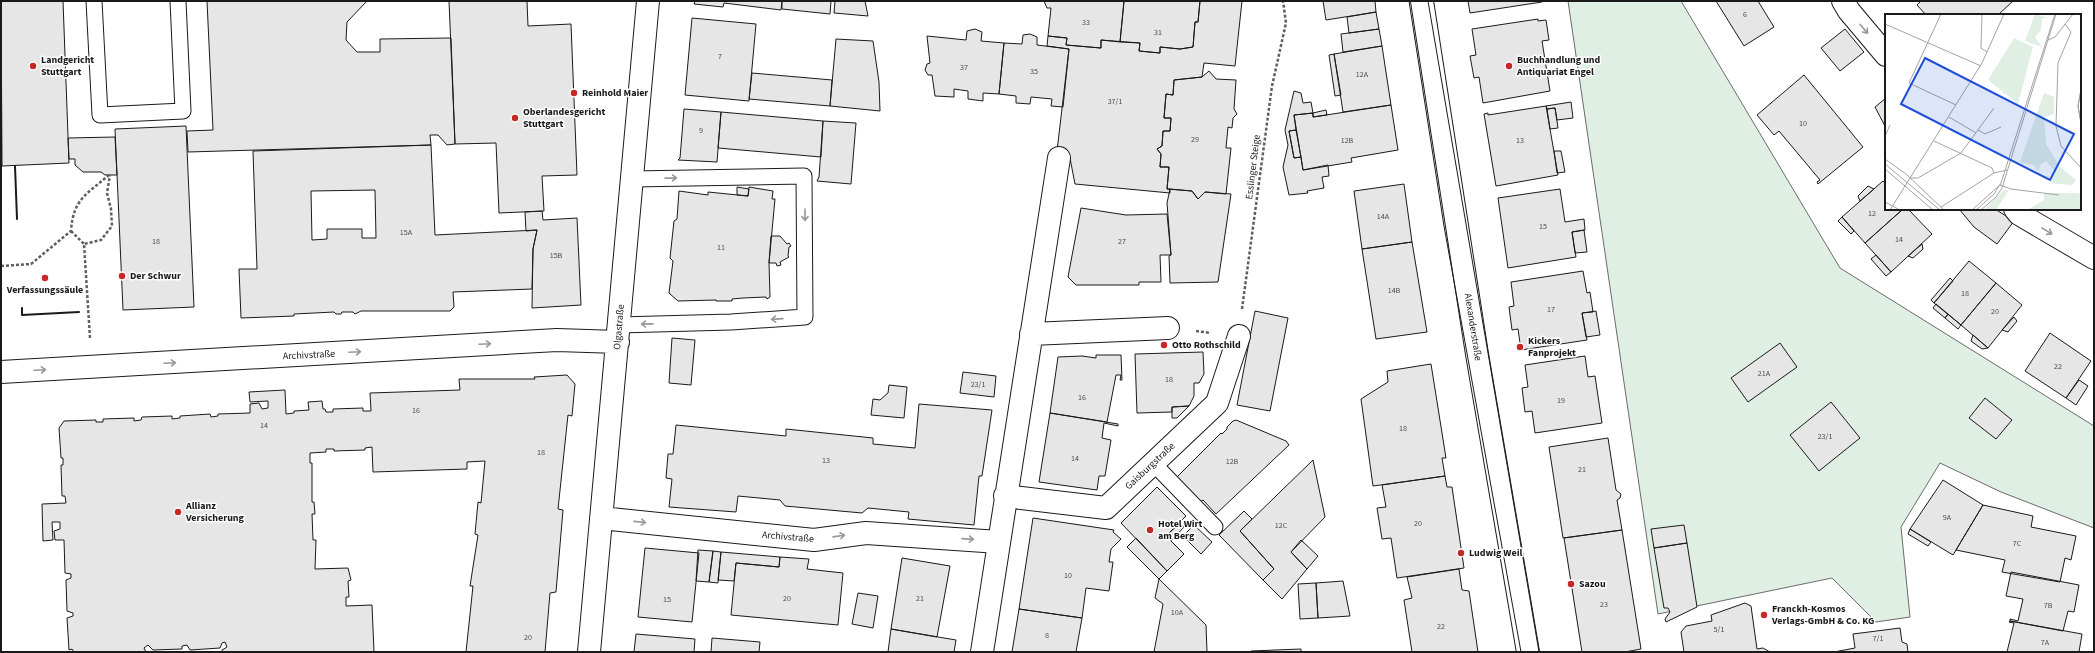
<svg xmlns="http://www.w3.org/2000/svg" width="2095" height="653" font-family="'Source Sans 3',sans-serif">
	<rect width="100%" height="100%" fill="#fff"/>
	<path fill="#e0efe3" stroke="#6a6a6a" d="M1568,1H1681L1840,268L2094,426V528L2001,492L1940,463L1901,527L1910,617L1876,622L1832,578L1658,614Z"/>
	<path fill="#e6e6e6" stroke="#1a1a1a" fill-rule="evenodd" d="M1,1H63L69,163L2,166Z
		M207,1H367L347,22L346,40L357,52H380V39L451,38L455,144L447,145L438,135H430L431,145L188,152L187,131L213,130Z
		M449,1H527L528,26L571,24L577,175L542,176L544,211L499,213L496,143L455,144Z
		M695,1H782L781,10L724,3L723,7L694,4Z
		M782,1H831L830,14L782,9Z
		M835,1H865L868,16L834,13Z
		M1044,1H1124L1120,42L1101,40V48L1066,45L1067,38L1048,36L1051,8H1047Z
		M1124,1H1200L1198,22H1195L1193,47L1180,49L1160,47V53L1139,51L1140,43L1120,42Z
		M1200,1H1242L1235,66L1204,63L1202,77L1174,80L1173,95L1166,94L1164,118H1171L1170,131H1163L1162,146L1157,149L1161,154L1160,167H1169L1167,189H1170V193L1075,184L1069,153L1057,151L1069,49L1047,46L1048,36L1067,38L1066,45L1101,48V40L1140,43L1139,51L1160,53V47L1180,49L1193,47L1195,22H1198Z
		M1323,1H1375L1376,12L1326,20Z
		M1468,1H1542V2L1470,13Z
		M1716,1H1758L1774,27L1744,46Z
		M1921,1H2013L1998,15H1926L1917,5Z
		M1376,12L1379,29L1349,33L1347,17Z
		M692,18L756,24L749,101L685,95Z
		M1538,19V21L1546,20L1549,40L1542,41L1550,91L1483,103L1479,77L1474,78L1470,56L1476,55L1472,29Z
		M975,29L982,32L981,41L1004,43L999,94L983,93V101L968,99V91L954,89V97L935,96L932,75H928L925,70L927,64L930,63L927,36L966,40L967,31Z
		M1379,29L1382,46L1343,52L1341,34Z
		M1845,29L1864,52L1840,71L1821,48Z
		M1030,34L1037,37V45L1069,49L1063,107L1051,106L1052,99L1031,97L1030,104L1016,103V96L999,94L1004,43L1022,44L1023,35Z
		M836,39L873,41L879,82L880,111L830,106Z
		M1382,46L1391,105L1343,112L1334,54Z
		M1334,54L1341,95L1335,96L1329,55Z
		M1209,71L1216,79L1236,80L1234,109L1237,114L1233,118L1232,128L1228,127L1226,148H1231L1226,194L1205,192L1198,199L1192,191L1167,189L1169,167H1160L1161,154L1157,149L1162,146L1163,131H1170L1171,118H1164L1166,94L1173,95L1174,80L1202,77Z
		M752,73L832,80L830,106L749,99Z
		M1804,75L1863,147L1818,184L1817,182L1820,180L1779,131L1774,135L1757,115Z
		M1294,91L1301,93L1303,103L1311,102L1313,113L1294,115L1296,130L1289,131L1294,158L1301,157L1303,170L1328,165L1329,176L1322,177L1324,188L1307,191L1308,193L1289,195L1283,167L1288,145L1285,130Z
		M1886,98V128L1875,107Z
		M1571,102L1573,118L1557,120L1555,108L1547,109L1546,106Z
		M1391,105L1398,150L1351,158L1352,162L1303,170L1294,115L1313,113V117Z
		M1546,106L1558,175L1496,186L1484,114L1488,113V115Z
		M1555,108L1558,128L1550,129L1547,109Z
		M684,109L721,112L717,162L678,160L680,158Z
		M1326,110L1327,115L1313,117V113Z
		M721,112L823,121L821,157L718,148Z
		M823,121L856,123L851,184L817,181L819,177Z
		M186,126L194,307L123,310L115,129Z
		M1296,130L1301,157L1294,158L1289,131Z
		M115,137L117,175H105L101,172H83L75,165V159H69L68,138Z
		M431,145L435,235L537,230L533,249L532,289L453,292L454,307L450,311H361L355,314L353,312H342L341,314H336L334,312L294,314V316L241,318L239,269H257L253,151ZM375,190L376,238H362V229H327V239L312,240L311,191Z
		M1554,151H1561L1565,172L1557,173Z
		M1883,181L1886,184V209H1903L1865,243L1842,217Z
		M1404,184L1412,242L1362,249L1354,191Z
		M1868,186L1874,189L1860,201L1858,196Z
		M737,187L749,189L748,196L737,195Z
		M749,187L773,191L772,199H775L769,263L770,297L767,299L766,297L743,298L732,299V301H716V300L678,301L669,293L673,261L670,258L674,221L677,219L679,191L708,195V192L748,196Z
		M1170,189L1192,191L1198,199L1205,192L1231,194L1218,282L1170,283L1169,256L1171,255L1167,203Z
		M1560,189L1565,222L1584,219L1585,230L1572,232L1576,257L1508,268L1498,198Z
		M1081,208L1126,215L1167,214L1171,255H1160L1161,282H1139V285H1076L1068,277Z
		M1903,209H1908L1932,234L1891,272L1865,243Z
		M1959,209H1995L2014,221L1997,244L1974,227Z
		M542,211L543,220L577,218L581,305L532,308L533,249L537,230L526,231L525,212Z
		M1842,217L1854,231L1851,234L1838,221Z
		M1584,230L1587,252L1575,253L1572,232Z
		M771,236H780L787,244L789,243L791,246L789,247L788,256L789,257L780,262L781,265L777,266L776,263H769Z
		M1412,242L1427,332L1376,339L1362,249Z
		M1922,244L1923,249L1913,258L1908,256Z
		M1876,255L1891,272L1886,276L1871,259Z
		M1969,261L1996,283L1961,325L1934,303Z
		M1583,271L1587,293L1590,292L1593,312L1582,313L1587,340L1521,350L1518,329L1512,330L1509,307L1514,306L1511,282Z
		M1950,278L1953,281L1934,303L1931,300Z
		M1996,283L2022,305L1988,348L1961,325Z
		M1936,304L1948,314L1945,318L1933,308Z
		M1255,311L1288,318L1270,411L1237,405Z
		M1596,311L1600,335L1586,337L1582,313Z
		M1948,314L1961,325L1958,329L1945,318Z
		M2014,317L2017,321L2008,332L2002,330Z
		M2050,333L2091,361L2066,398L2025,371Z
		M1973,335L1988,348L1982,349L1971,341Z
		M672,338L695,340L691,385L669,383Z
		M1780,343L1797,367L1748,402L1731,378Z
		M1203,352L1204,374L1199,383H1194V396L1189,406L1172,407V412L1137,413L1135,354Z
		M1096,355H1121L1122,380H1120L1121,375H1116L1107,422L1050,413L1058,357L1082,356L1096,358Z
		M1585,356L1588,377L1595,376L1602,423L1535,433L1532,411L1525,412L1522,388L1528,387L1525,365Z
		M1431,364L1446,458H1442L1445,476L1373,486L1361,399L1388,382L1387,371Z
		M963,372L996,376L994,397L960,393Z
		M567,375L575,384L572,416L568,415L558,509L563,510L556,592L550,593L545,652H466L473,586H470L478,535L475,534L478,502L481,503L485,461L467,462V469L373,472L372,447L365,448V450L334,451V449H326V452L310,453V463H312V502H314L315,514H312L313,540H316L315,569L348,568L351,580L348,581L349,597H346V606L372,605L374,652H222V650L227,647L225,642L222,643L220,648L190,650L187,645L182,646V649L153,650L148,645L144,648L146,652H74L72,649L69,650L67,618L73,616V613L67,611L66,580L71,578V574L65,573L64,540H55L54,531L60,529V522H52L53,540L43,541L42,504L66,503L65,496H62L61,465H63V458H61L59,428L64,421L96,420V422H103V419L134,418V421L141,420L142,417L172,416V419L180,418V416L210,414L211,417L218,416V414L250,413V404L259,403L262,409L268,408V401L250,402L249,392L285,390L286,414L294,413V411L309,410L308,402L322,401L323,409H325L326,412H333V409L363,408V411H371L370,393L460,390L459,379H535L534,377Z
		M2079,380L2088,386L2076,405L2066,398Z
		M889,385L907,387L904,418L871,415L873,399L880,400L888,393Z
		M1985,398L2012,420L1996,439L1969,418Z
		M1831,402L1860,438L1819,471L1790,435Z
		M919,404L992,410L982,476H979L974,525L908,519L909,512L868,508L862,513L785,506L780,500L738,496L736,512L669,507L672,479L666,478L668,454H673L676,425L786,436V429L873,438V444L915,448Z
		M1189,406L1177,418H1172V407Z
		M1050,413L1118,424V426L1104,423L1102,438L1111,440L1105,476H1099L1097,490L1039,482Z
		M1236,420L1286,441L1289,445L1216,514L1203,500L1200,502L1177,477L1221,433L1222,434L1227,429V427L1233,421Z
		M1608,438L1616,490L1621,494L1620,498L1617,500L1622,530L1563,538L1549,447Z
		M1313,460L1325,517L1291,552L1307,569L1282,599L1263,580L1274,569L1240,531Z
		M1445,476L1447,487H1452L1464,568L1397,578L1391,538L1382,539L1377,508L1386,507L1382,485Z
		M1943,480L1983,505L1953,555L1910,529Z
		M1157,487L1186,516L1166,536L1184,554L1167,571L1121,523Z
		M1983,505L2033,516L2031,527L2076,536L2071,560L2065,558L2060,582L2002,572L2005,560L1956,550Z
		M1244,511L1252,519L1240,531L1274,569L1263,580L1219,535Z
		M1033,518L1114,530L1113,532L1121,539L1111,549L1109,562H1113L1109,591L1086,588L1082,618L1019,609Z
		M1180,523L1184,527L1171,541L1166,536Z
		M1194,525L1212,542L1201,554L1183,536Z
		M1684,525L1687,543L1654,548L1651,529Z
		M1910,529L1931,542L1928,546L1908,534Z
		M1622,530L1641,649L1625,652H1582L1564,538Z
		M1136,538L1167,571L1159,579L1127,547Z
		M1301,540L1318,556L1307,569L1291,552Z
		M1687,543L1697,607L1666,622L1665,619L1670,612L1668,608H1664L1654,548Z
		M645,548L699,553L692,622L638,617Z
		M698,550L713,551L709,582L696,581Z
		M713,551L721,552L718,583L709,582Z
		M721,552L780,557L779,567L736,563L734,581L718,580Z
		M780,557L809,559L807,569L843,573L838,625L731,615L736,563L779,567Z
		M902,558L950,566L937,637L891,629Z
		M1459,569L1462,590L1469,591L1478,652H1412L1404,600L1412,598L1407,577Z
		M2011,572L2079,585L2074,612L2068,611L2063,631L2010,621V619L2018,621L2023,599L2006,596Z
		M1159,579L1206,625L1207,652H1154L1163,604L1155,598Z
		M1343,581L1350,616L1318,618L1316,583Z
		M1316,583L1318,618L1300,619L1298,584Z
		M858,593L878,596L873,628L852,624Z
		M1745,603L1751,606L1757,649L1763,648L1770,652H1684L1681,632L1686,626L1712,621L1711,615Z
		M1019,609L1082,618L1076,652H1012Z
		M2010,621L2082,634L2079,652H2007L2014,623L2009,622Z
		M1900,628L1902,642L1907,644L1908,652H1834L1855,648L1853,634Z
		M891,629L956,640L954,652H888Z
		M636,634L695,639L694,652H634Z
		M712,638L760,642L759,652H711Z
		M1301,649V652H1251V651Z"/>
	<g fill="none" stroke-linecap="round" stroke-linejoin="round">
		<g stroke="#1a1a1a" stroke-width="17">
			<path id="service" d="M94,1L100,115L183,111L178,1
				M619,325L731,322L805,317L804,176L632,179
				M1153,463L1215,527"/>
		</g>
		<g stroke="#1a1a1a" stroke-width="24">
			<path id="minor" d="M1843,1L1849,11L1886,55
				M2015,209L2019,214L2094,258
				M1031,334L1168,328
				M1,372L557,340L618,342
				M1005,496L1106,508L1217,403L1239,336
				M601,518L814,540L866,533L999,542
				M589,652L648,1
				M982,652L1059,158"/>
		</g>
		<g stroke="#1a1a1a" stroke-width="24">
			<path id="tertiary" d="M1422,1L1477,354L1528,652"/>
		</g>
		<path stroke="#5f5f5f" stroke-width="2.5" stroke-dasharray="3 2" stroke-linecap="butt" d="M71,231L84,244
			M1,266L31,264L71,231C73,199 87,194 109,175
			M1242,309L1272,86L1286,23L1283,1
			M1196,331L1211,333
			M90,338L84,244L101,240L112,226L111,209L107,193L110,175"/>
		<use href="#service" stroke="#fff" stroke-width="15"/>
		<use href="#minor" stroke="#fff" stroke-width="22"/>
		<use href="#tertiary" stroke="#fff" stroke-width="22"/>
		<path stroke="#1a1a1a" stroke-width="1" d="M1409,1L1444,226L1521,652
			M1428,1L1539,652"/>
		<path stroke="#1a1a1a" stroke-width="2" d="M15,166L17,219
			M22,308V315L79,312"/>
	</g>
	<defs><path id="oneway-shaft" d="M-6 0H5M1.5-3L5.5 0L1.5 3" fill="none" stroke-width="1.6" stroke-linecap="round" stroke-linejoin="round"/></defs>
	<g stroke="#989898">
		<use href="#oneway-shaft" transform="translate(1864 29) rotate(50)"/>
		<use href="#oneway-shaft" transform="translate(671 178) rotate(-1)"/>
		<use href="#oneway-shaft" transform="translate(805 215) rotate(90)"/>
		<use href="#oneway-shaft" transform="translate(2047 231) rotate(31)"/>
		<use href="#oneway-shaft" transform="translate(777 319) rotate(176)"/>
		<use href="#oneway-shaft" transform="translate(647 324) rotate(179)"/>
		<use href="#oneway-shaft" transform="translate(485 344) rotate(-3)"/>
		<use href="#oneway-shaft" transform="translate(355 352) rotate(-3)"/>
		<use href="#oneway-shaft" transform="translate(170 363) rotate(-3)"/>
		<use href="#oneway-shaft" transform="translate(40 370) rotate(-3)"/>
		<use href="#oneway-shaft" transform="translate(640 522) rotate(6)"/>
		<use href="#oneway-shaft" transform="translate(839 536) rotate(-8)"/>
		<use href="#oneway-shaft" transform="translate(968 539) rotate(4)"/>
	</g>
	<g fill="#c62828" stroke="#fff" stroke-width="1.5">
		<circle cx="33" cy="66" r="4"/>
		<circle cx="1509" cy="66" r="4"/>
		<circle cx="574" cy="93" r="4"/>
		<circle cx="515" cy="118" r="4"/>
		<circle cx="122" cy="276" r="4"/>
		<circle cx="45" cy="278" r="4"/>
		<circle cx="1164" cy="345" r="4"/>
		<circle cx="1520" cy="347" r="4"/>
		<circle cx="178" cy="512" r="4"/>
		<circle cx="1150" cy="530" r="4"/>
		<circle cx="1461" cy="553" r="4"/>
		<circle cx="1571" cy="584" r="4"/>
		<circle cx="1764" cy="615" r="4"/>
	</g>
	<g text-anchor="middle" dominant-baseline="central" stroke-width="3" stroke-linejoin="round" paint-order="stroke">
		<g font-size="8" fill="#4d4d4d">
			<text x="1745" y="14">6</text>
			<text x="1086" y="22">33</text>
			<text x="1158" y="32">31</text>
			<text x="720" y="56">7</text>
			<text x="964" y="67">37</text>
			<text x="1034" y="71">35</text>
			<text x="1362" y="74">12A</text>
			<text x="1115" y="101">37/1</text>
			<text x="1803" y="123">10</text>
			<text x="701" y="130">9</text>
			<text x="1195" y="139">29</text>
			<text x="1347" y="140">12B</text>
			<text x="1520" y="140">13</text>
			<text x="1872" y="213">12</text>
			<text x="1383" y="216">14A</text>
			<text x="1543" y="226">15</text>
			<text x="406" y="232">15A</text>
			<text x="1899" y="239">14</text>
			<text x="156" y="241">18</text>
			<text x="1122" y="241">27</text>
			<text x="721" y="247">11</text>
			<text x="556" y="255">15B</text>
			<text x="1394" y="290">14B</text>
			<text x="1965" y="293">18</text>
			<text x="1551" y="309">17</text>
			<text x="1995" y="311">20</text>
			<text x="2058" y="366">22</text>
			<text x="1764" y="373">21A</text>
			<text x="1169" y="379">18</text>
			<text x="978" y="384">23/1</text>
			<text x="1082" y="397">16</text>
			<text x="1561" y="400">19</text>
			<text x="416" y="410">16</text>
			<text x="264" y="425">14</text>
			<text x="1403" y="428">18</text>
			<text x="1825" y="436">23/1</text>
			<text x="541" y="452">18</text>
			<text x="1075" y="458">14</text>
			<text x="826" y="460">13</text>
			<text x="1232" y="461">12B</text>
			<text x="1582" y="469">21</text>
			<text x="1947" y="517">9A</text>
			<text x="1418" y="523">20</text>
			<text x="1281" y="525">12C</text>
			<text x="2017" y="543">7C</text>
			<text x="1068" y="575">10</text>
			<text x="787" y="598">20</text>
			<text x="920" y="598">21</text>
			<text x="667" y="599">15</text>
			<text x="1604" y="604">23</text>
			<text x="2048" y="605">7B</text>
			<text x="1177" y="612">10A</text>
			<text x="1441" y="626">22</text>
			<text x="1719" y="629">5/1</text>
			<text x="1047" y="635">8</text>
			<text x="528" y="637">20</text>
			<text x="1878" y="638">7/1</text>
			<text x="2045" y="642">7A</text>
		</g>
		<g font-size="10" font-weight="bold" fill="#1a1a1a" stroke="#fff" text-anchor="start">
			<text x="41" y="60">Landgericht<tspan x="41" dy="12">Stuttgart</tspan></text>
			<text x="1517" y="60">Buchhandlung und<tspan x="1517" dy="12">Antiquariat Engel</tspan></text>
			<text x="582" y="93">Reinhold Maier</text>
			<text x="523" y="112">Oberlandesgericht<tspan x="523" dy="12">Stuttgart</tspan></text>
			<text x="130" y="276">Der Schwur</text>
			<text x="45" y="290" text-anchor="middle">Verfassungssäule</text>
			<text x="1528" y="341">Kickers<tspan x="1528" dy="12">Fanprojekt</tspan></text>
			<text x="1172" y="345">Otto Rothschild</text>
			<text x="186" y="506">Allianz<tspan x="186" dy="12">Versicherung</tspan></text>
			<text x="1158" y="524">Hotel Wirt<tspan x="1158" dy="12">am Berg</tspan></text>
			<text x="1469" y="553">Ludwig Weil</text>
			<text x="1579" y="584">Sazou</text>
			<text x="1772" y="609">Franckh-Kosmos<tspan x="1772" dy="12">Verlags-GmbH &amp; Co. KG</tspan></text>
		</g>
		<g font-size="10" fill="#1a1a1a" stroke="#fff">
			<text transform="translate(1253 167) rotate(-83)">Esslinger Steige</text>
			<text transform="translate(619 327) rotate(-85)">Olgastraße</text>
			<text transform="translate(1473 327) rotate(81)">Alexanderstraße</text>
			<text transform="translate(309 355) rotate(-3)">Archivstraße</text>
			<text transform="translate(1150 466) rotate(-43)">Gaisburgstraße</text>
			<text transform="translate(788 537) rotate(5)">Archivstraße</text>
		</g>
	</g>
	<g transform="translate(1885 14)">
		<rect width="196" height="196" fill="#fff"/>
		<path d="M150,0L164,4H157L156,16L150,23L157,33L140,27ZM129,24L148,33L133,90L103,66ZM159,79L169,83V100L159,103L161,130L175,153L191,166L187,171L165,169L170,158L161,147L156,150L153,157L149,151L135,148ZM119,176H124L111,196H99ZM159,179H193L196,181V196H142L159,186Z" fill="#e0efe3"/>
		<path fill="none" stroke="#a3a3a3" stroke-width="1" d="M56,0L24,69L71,91M97,0L96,34L102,38M0,10L96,52M180,10L186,18L173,49L171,112L176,132L196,154M163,26L170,23L188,0M196,75L193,92L196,109M196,77L193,92L196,109M64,103L91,119M93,116L100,120L116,113M0,122L5,111M49,127L107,154L109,159M0,145L21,160L59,196M0,150L55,196M0,155L48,196M25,164H33L76,139L109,94M115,171L126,175L174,181M0,188L15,196M56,193L109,159L122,156M5,196L97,49L119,0M87,196L116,170M91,196L109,180L116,169L170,0M96,196L111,183L117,174L171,0"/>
		<path fill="#1d4ed8" fill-opacity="0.15" stroke="#1d4ed8" stroke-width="2" d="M40,44L189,120L165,166L16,90Z"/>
		<rect width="196" height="196" fill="none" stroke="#1a1a1a" stroke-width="2"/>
	</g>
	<rect width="2095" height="653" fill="none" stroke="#1a1a1a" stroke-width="4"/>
</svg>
